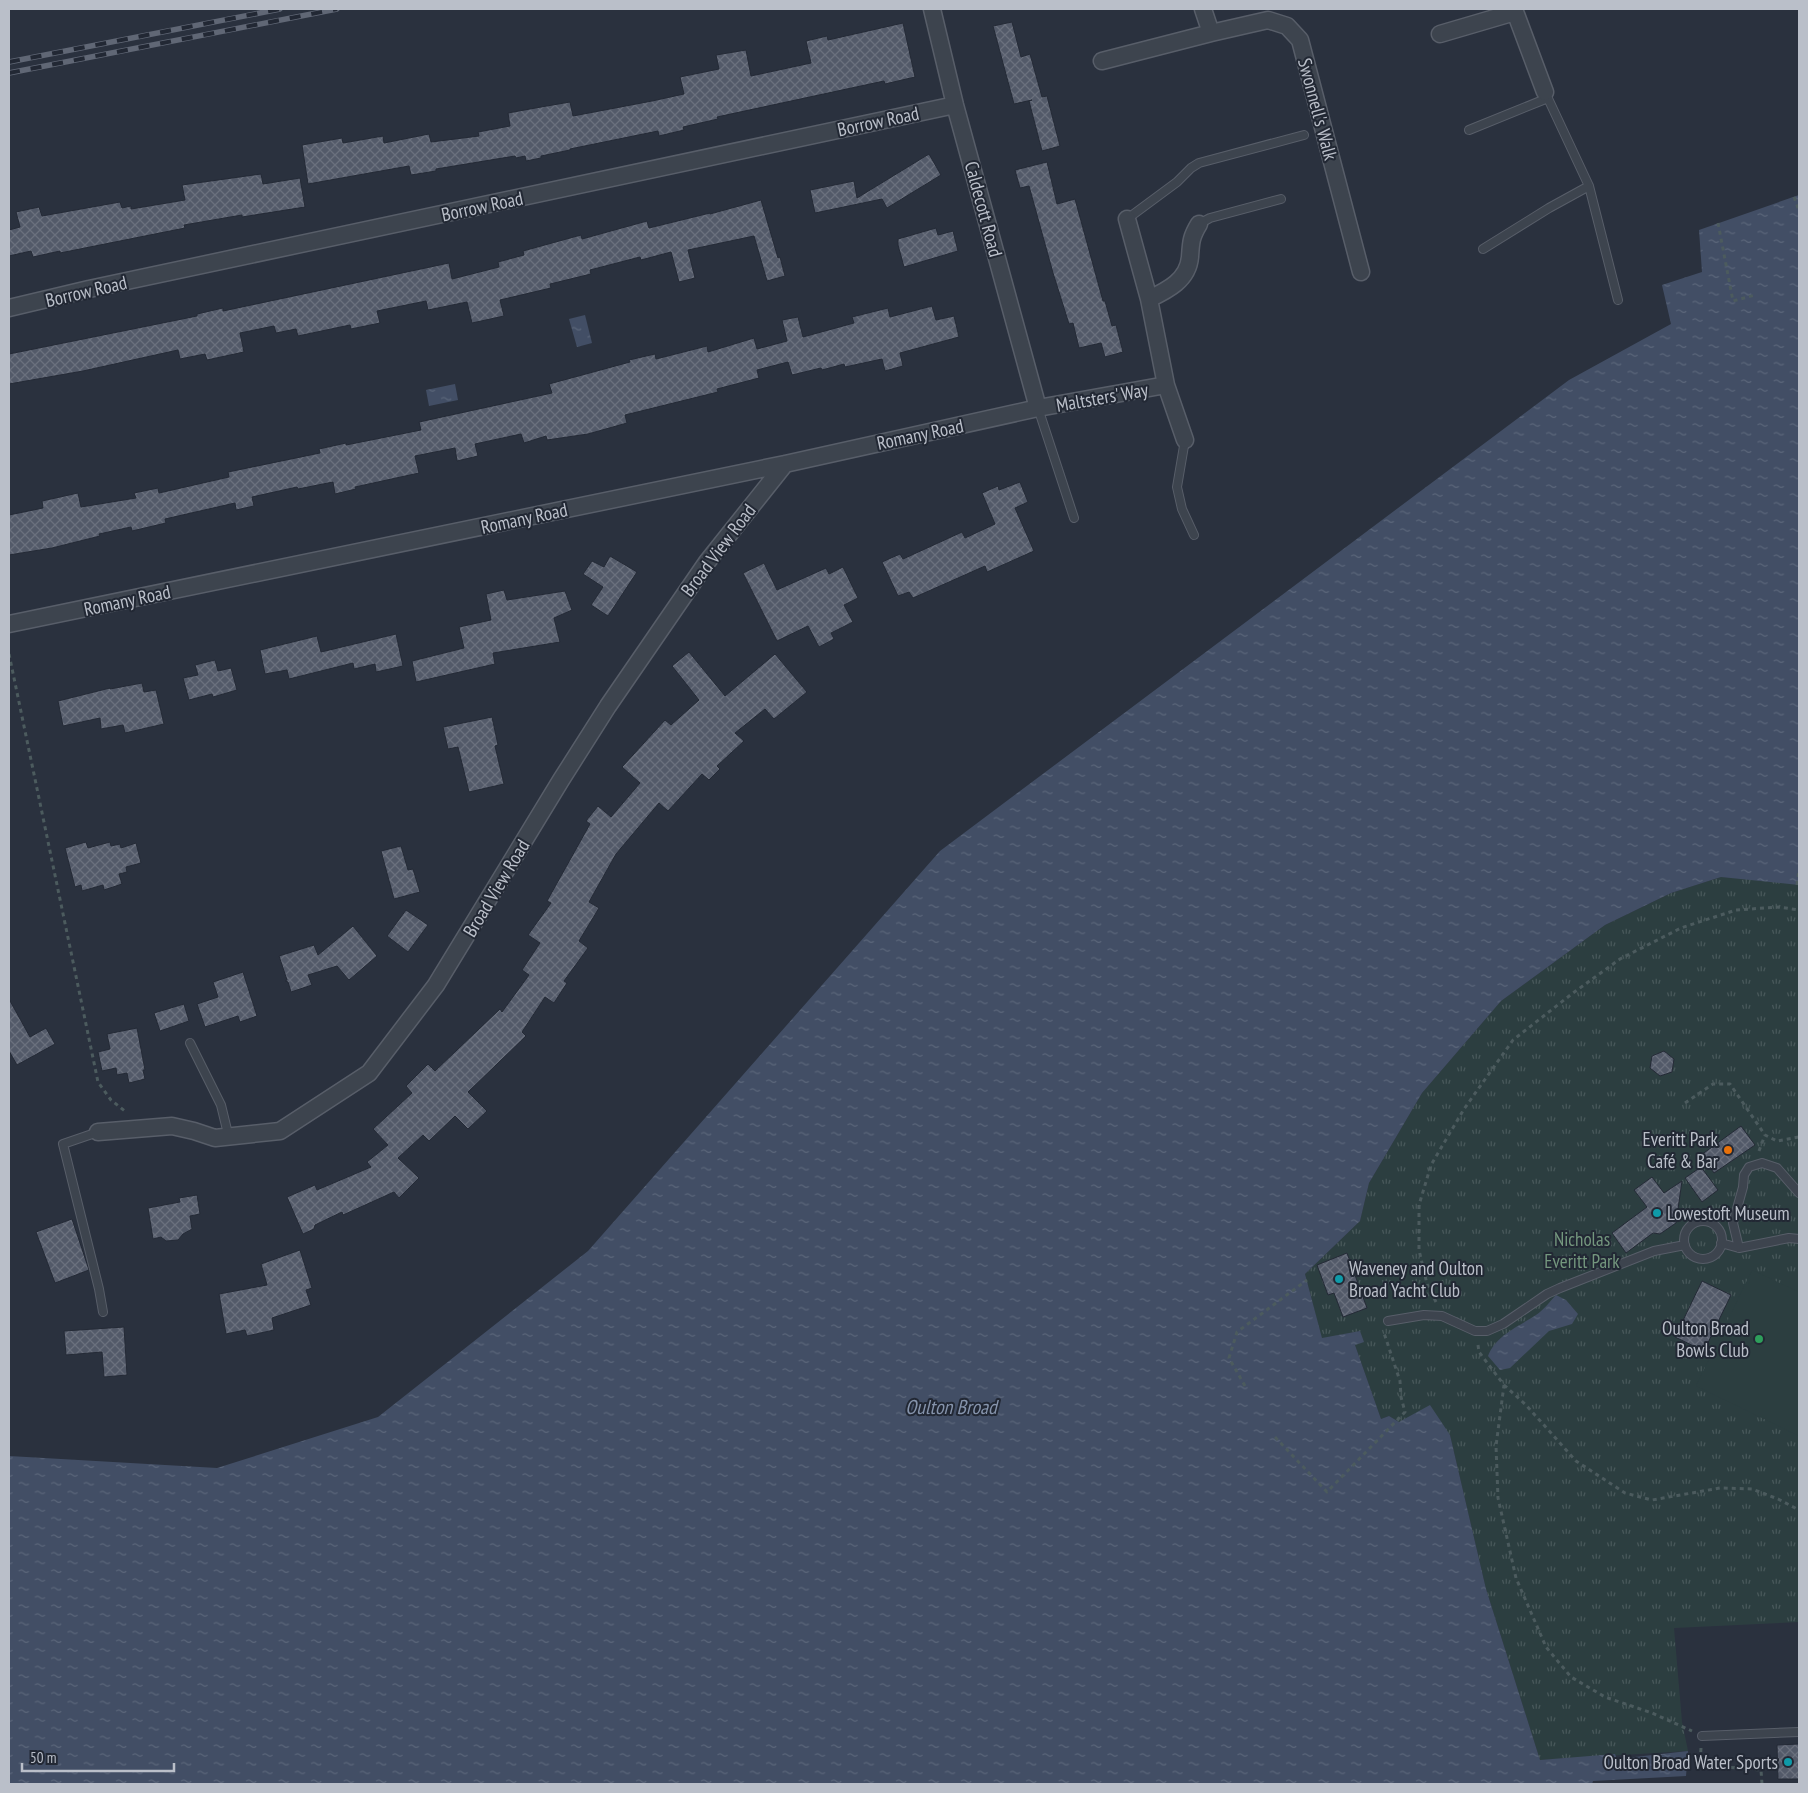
<svg xmlns="http://www.w3.org/2000/svg" width="1808" height="1793" font-family="'PT Sans Narrow',sans-serif">
	<defs>
		<pattern id="park-tufts" width="24" height="20" patternUnits="userSpaceOnUse" patternTransform="scale(1.25)"><rect width="24" height="20" fill="#2c3e40"/><path d="M3 7l-1-3M5 7V3M7 7l1-3M15 17l-1-3M17 17v-4M19 17l1-3" fill="none" stroke="#48585a"/></pattern>
		<pattern id="water-ripples" width="26" height="14" patternUnits="userSpaceOnUse" patternTransform="scale(1.25)"><rect width="26" height="14" fill="#424e65"/><path d="M2 4q2-2 4 0t4 0M15 11q2-2 4 0t4 0" fill="none" stroke="#5b667a"/></pattern>
		<pattern id="building-cross-hatch" width="8" height="8" patternUnits="userSpaceOnUse" patternTransform="scale(1.25)"><rect width="8" height="8" fill="#535a69"/><path d="M0 0l8 8M0 8l8-8" fill="none" stroke="#6a707d"/></pattern>
	</defs>
	<rect width="100%" height="100%" fill="#2a313e"/>
	<path fill="url(#park-tufts)" d="M1721,877L1799,883V1622L1674,1628L1682,1722L1688,1751L1540,1760L1486,1589L1450,1435L1399,1423L1389,1416L1381,1419L1355,1345L1360,1331L1322,1339L1305,1274L1360,1221L1369,1183L1422,1093L1501,1001L1605,925L1671,893Z"/>
	<path fill="#2c3e40" d="M1752,1270L1799,1292V1436L1696,1386Z"/>
	<path fill="url(#water-ripples)" d="M1799,195V885L1721,877L1671,893L1605,925L1501,1001L1422,1093L1369,1183L1360,1221L1305,1274L1322,1338L1360,1331L1364,1342L1355,1345L1381,1419L1389,1416L1399,1422L1430,1405L1450,1435L1486,1589L1540,1760L1615,1754L1617,1759L1688,1751L1686,1776L1593,1781L1592,1784H9V1456L217,1468L378,1417L588,1251L940,851L1569,380L1671,324L1662,285L1702,272L1699,230Z
		M585,315L592,343L577,347L569,319Z
		M455,384L458,400L429,406L426,390Z
		M1556,1295L1566,1300L1578,1314L1572,1324L1549,1331L1510,1368L1500,1370L1488,1356C1496,1335 1518,1327 1536,1315C1544,1310 1550,1301 1556,1295Z"/>
	<path fill="url(#building-cross-hatch)" stroke="#242a36" d="M1012,22L1021,57L1030,54L1042,97L1047,96L1060,146L1042,151L1029,101L1032,100L1014,104L993,26Z
		M903,23L915,77L885,84L884,81L717,117L718,119L683,127L684,130L659,136L658,131L570,149V150L541,156V158L526,161L525,156L516,158L515,156L436,169V171L411,175L409,166L308,184L302,145L342,138L343,143L383,136L384,143L429,134L431,142L479,136L478,132L510,126L508,113L541,107L570,102L573,116L652,101L684,94L680,77L719,69L716,55L746,50L751,76L811,63L806,41L827,36L828,40Z
		M929,154L941,175L887,208L882,199L815,213L810,190L854,181L857,198Z
		M1047,162L1057,204L1075,199L1103,301H1105L1112,326L1116,325L1123,352L1105,357L1101,343L1079,348L1073,323L1069,324L1053,273L1029,186L1020,188L1015,170Z
		M261,174L263,184L300,178L305,207L242,217V215L184,225L185,228L60,253V251L33,257L31,251L9,256V230L20,227L16,212L39,207L42,216L120,202L122,208L131,206V209L185,200L182,185Z
		M761,200L778,258L780,257L785,276L767,281L754,236L688,250L695,278L679,282L671,252L641,260L640,257L590,270L591,274L550,284L551,288L500,300L504,316L472,323L467,302L428,310L426,301L377,311L380,323L351,329L350,325L298,336L296,329L276,333L274,326L240,333L244,352L207,360L205,354L180,359L178,350L83,371L9,384V354L197,316V314L223,308V311L449,263L452,279L499,267L498,262L524,255L523,251L581,235L582,239L647,221L649,228L710,213V214Z
		M936,228L938,235L953,231L958,251L904,267L898,245V239Z
		M932,306L936,320L954,316L959,337L900,353L903,366L885,371L882,359L845,367L844,364L822,370L821,368L792,375L788,362L757,370L759,378L717,389L718,392L625,415L627,423L588,434L547,440L546,436L524,443L521,434L475,444L478,456L457,461L455,448L415,456L419,473L355,487L356,489L335,494L333,482L298,489L297,487L252,497L254,506L236,510L235,503L165,519L166,523L132,531L131,527L99,534L100,536L52,548L9,555V515L43,508L42,501L78,493L81,507L136,498L134,493L158,488L159,493L229,477L228,472L320,453L319,449L346,443V445L421,430L419,422L552,393L549,384L630,362L629,360L655,354L656,359L707,346L708,352L754,338L757,349L787,341L782,320L798,317L803,337L854,323L852,317L888,308L890,317Z
		M1020,482L1028,502L1015,508L1034,551L987,572L985,566L913,598L909,592L898,596L882,562L900,554L903,559L962,532L965,538L995,524L982,493L998,486L999,490Z
		M610,556L637,572L608,616L591,605L603,587L583,574L592,561L604,567Z
		M764,563L777,590L826,568L829,574L843,567L858,598L844,605L853,622L831,633L834,639L819,647L808,626L777,641L743,573Z
		M504,590L507,600L565,591L572,610L554,618L560,642L493,653L495,664L416,682L412,661L464,648L459,627L491,620L486,594Z
		M396,634L403,666L376,672L375,664L354,669L353,663L289,679L287,670L265,674L260,650L317,636L321,652Z
		M689,652L725,696L775,654L807,692L774,719L765,709L735,733L744,741L717,766L720,769L709,780L702,774L668,811L659,803L616,854L589,902L599,908L579,941L588,948L564,981L567,983L554,1003L545,997L522,1032L526,1036L468,1092L487,1111L468,1129L455,1116L429,1141L423,1135L398,1158L419,1178L399,1198L394,1192L343,1215L342,1212L315,1225L314,1229L303,1234L287,1197L315,1185L317,1190L371,1167L367,1162L388,1145L373,1129L412,1093L406,1086L428,1064L435,1071L500,1009L502,1012L529,975L522,970L540,943L528,935L551,903L547,901L590,824L586,821L598,806L611,817L640,783L622,767L665,720L671,725L699,700L672,666Z
		M215,660L218,671L231,668L237,690L213,697L212,694L189,700L183,678L198,675L195,665Z
		M142,683L144,692L156,690L164,724L125,733L123,725L101,729L100,718L63,726L58,701L110,688V689Z
		M492,717L498,745L495,746L504,784L469,792L458,747L448,749L443,727Z
		M86,842L88,848L110,842L111,846L120,844L121,848L136,843L141,863L126,867L127,872L119,874L122,884L104,890L103,885L82,891L81,885L75,887L65,848Z
		M401,846L408,870L413,869L420,892L394,899L381,851Z
		M406,910L428,925L408,952L387,936Z
		M353,926L377,956L349,980L337,966L308,975L312,985L291,992L288,982L285,981L287,980L279,956L314,945L318,955Z
		M243,972L257,1016L240,1022L238,1016L205,1027L197,1004L218,997L213,982Z
		M9,999L30,1037L46,1028L55,1044L17,1065L9,1051Z
		M184,1004L189,1021L160,1031L154,1013Z
		M137,1028L145,1070H143L145,1079L129,1083L127,1073L117,1075L116,1068L102,1071L98,1052L110,1049L107,1034Z
		M1664,1051L1674,1059L1672,1072L1660,1076L1650,1068L1652,1056Z
		M1741,1126L1755,1145L1714,1173L1701,1155Z
		M1701,1167L1718,1190L1702,1202L1685,1178Z
		M1652,1177L1664,1193L1682,1181L1676,1223L1660,1234L1653,1233L1626,1253L1612,1233L1647,1207L1634,1190Z
		M197,1195L200,1214L190,1216L192,1229L183,1234L178,1240L166,1241L161,1237L153,1239L148,1208L180,1202L179,1198Z
		M72,1219L89,1270L55,1283L36,1232Z
		M300,1250L312,1288L306,1290L311,1305L272,1318L274,1330L247,1336L245,1330L226,1334L219,1294L267,1285L261,1264Z
		M1347,1253L1367,1308L1343,1317L1334,1293L1328,1295L1317,1265Z
		M1702,1281L1731,1295L1704,1351L1675,1337Z
		M124,1327L127,1375L104,1377L102,1352L66,1355L64,1331Z
		M1799,1744V1779H1778L1777,1745Z"/>
	<g fill="none" stroke-linecap="round" stroke-linejoin="round">
		<g stroke="#585e69" stroke-width="10">
			<path id="lane" d="M1545,92L1589,186L1618,300
				M1469,130L1548,98
				M1127,219L1177,182L1191,168L1199,163L1304,135
				M1199,224L1210,218L1281,199
				M1483,249L1549,208L1589,186
				M1038,408L1074,518
				M1185,440L1177,487L1182,509L1194,535
				M190,1043L221,1105L229,1138
				M98,1132L63,1144L99,1289L103,1312
				M1684 1240a19 19 0 1 1 38 0a19 19 0 1 1-38 0Z
				M1721,1243L1739,1248L1789,1238L1799,1239
				M1739,1248L1733,1223L1743,1187L1744,1175L1749,1167L1762,1163L1777,1168L1799,1193
				M1388,1321L1424,1315L1442,1316L1475,1331H1487L1503,1324L1547,1294L1560,1288L1654,1251L1685,1245
				M1702,1736L1799,1732"/>
		</g>
		<g stroke="#585e69" stroke-width="19">
			<path id="street" d="M932,9L955,105L1038,408
				M1203,9L1211,33
				M1514,9L1545,92
				M1440,34L1515,12
				M1102,61L1211,33L1268,20L1287,26L1300,40L1361,272
				M1127,219L1149,299L1166,385L1185,440
				M1149,299C1168,290 1188,280 1190,257C1191,242 1191,237 1199,224
				M9,308L89,289L955,105
				M9,624L785,464L1038,408L1166,385
				M98,1132L172,1126L194,1131L215,1138L280,1131L369,1073L436,985L561,780L608,706L707,562L785,464"/>
		</g>
		<path stroke="#4c5b5e" stroke-width="3" stroke-dasharray="4 4" stroke-linecap="butt" d="M1794,197L1799,211
			M1718,223L1733,301L1755,295
			M9,654L98,1082L111,1100L126,1112
			M1797,885L1799,870
			M1685,1103L1713,1084H1730L1765,1135L1777,1141L1799,1137
			M1759,1151L1765,1135
			M1436,1302L1427,1284L1419,1250V1205L1431,1165L1464,1109L1513,1040L1573,993L1620,959L1681,928L1736,910L1779,907L1799,910
			M1478,1345L1479,1352L1504,1385L1496,1446L1498,1498L1516,1578L1546,1647L1571,1677L1605,1697L1652,1713L1692,1731
			M1504,1385L1526,1405L1576,1461L1625,1493L1652,1500L1720,1488L1752,1489L1778,1499L1799,1510
			M1245,1386L1229,1358L1237,1332L1307,1280
			M1275,1437L1327,1492L1405,1412L1401,1397L1400,1381L1384,1333
			M1701,1748L1700,1765L1761,1770L1762,1784"/>
		<use href="#lane" stroke="#3d444e" stroke-width="8"/>
		<use href="#street" stroke="#3d444e" stroke-width="16"/>
		<g stroke="#606775" stroke-width="5.5">
			<path id="rail" d="M9,62L280,9
				M9,73L337,9"/>
		</g>
		<use href="#rail" stroke="#222834" stroke-width="4" stroke-dasharray="11" stroke-linecap="butt"/>
	</g>
	<circle fill="#e8710a" stroke="#222834" stroke-width="2" cx="1728" cy="1150" r="5"/>
	<g fill="#0f9aa8" stroke="#222834" stroke-width="2">
		<circle cx="1657" cy="1213" r="5"/>
		<circle cx="1339" cy="1279" r="5"/>
		<circle cx="1788" cy="1762" r="5"/>
	</g>
	<circle fill="#2e9e5b" stroke="#222834" stroke-width="2" cx="1759" cy="1339" r="5"/>
	<g text-anchor="middle" dominant-baseline="central" stroke-width="4" stroke-linejoin="round" paint-order="stroke">
		<g font-size="19" fill="#babfc9" stroke="#222834">
			<text transform="translate(1318 109) rotate(75)">Swonnell's Walk</text>
			<text transform="translate(878 121) rotate(-12)">Borrow Road</text>
			<text transform="translate(482 206) rotate(-12)">Borrow Road</text>
			<text transform="translate(984 209) rotate(75)">Caldecott Road</text>
			<text transform="translate(86 291) rotate(-13)">Borrow Road</text>
			<text transform="translate(1102 397) rotate(-10)">Maltsters' Way</text>
			<text transform="translate(920 434) rotate(-12)">Romany Road</text>
			<text transform="translate(524 518) rotate(-12)">Romany Road</text>
			<text transform="translate(718 550) rotate(-53)">Broad View Road</text>
			<text transform="translate(127 600) rotate(-12)">Romany Road</text>
			<text transform="translate(496 888) rotate(-59)">Broad View Road</text>
		</g>
		<g font-size="19" fill="#babfc9" stroke="#222834" text-anchor="end">
			<text x="1718" y="1139">Everitt Park<tspan x="1718" dy="22">Café &amp; Bar</tspan></text>
			<text x="1667" y="1213" text-anchor="start">Lowestoft Museum</text>
			<text x="1349" y="1268" text-anchor="start">Waveney and Oulton<tspan x="1349" dy="22">Broad Yacht Club</tspan></text>
			<text x="1749" y="1328">Oulton Broad<tspan x="1749" dy="22">Bowls Club</tspan></text>
			<text x="1778" y="1762">Oulton Broad Water Sports</text>
		</g>
		<g font-size="19" fill="#74977e" stroke="#222834">
			<text x="1582" y="1239">Nicholas<tspan x="1582" dy="22">Everitt Park</tspan></text>
		</g>
		<g font-size="20" font-style="italic" fill="#8694ac" stroke="#222834">
			<text x="951" y="1407">Oulton Broad</text>
		</g>
	</g>
	<rect width="1808" height="1793" fill="none" stroke="#babfc9" stroke-width="20"/>
	<path d="M22 1763v8h152v-8" fill="none" stroke="#babfc9" stroke-width="2.5"/>
	<text x="30" y="1763" font-size="15" fill="#babfc9" stroke="#222834" stroke-width="4" paint-order="stroke">50 m</text>
</svg>
